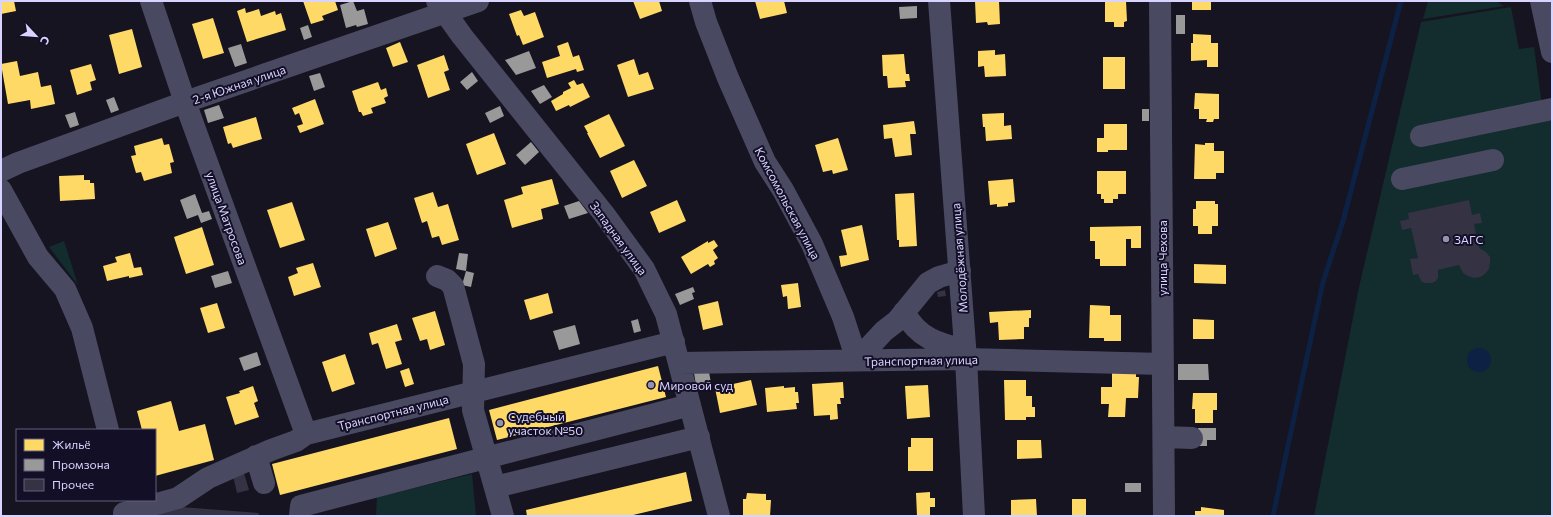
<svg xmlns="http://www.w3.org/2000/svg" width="1553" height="517" font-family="Commissioner,sans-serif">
	<rect width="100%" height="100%" fill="#161421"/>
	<path fill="#132c2d" d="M1428,1H1496L1504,6L1423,19Z
		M1511,7L1519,49L1534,47L1544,119L1552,118V516H1314L1359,287L1421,22Z
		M64,241L78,285L49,247Z
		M472,474L476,516H376L377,497Z"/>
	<path fill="#0d2144" d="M1467 360a12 12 0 1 1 24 0a12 12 0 1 1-24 0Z"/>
	<path fill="#ffd966" d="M1,1H14L16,11L1,14Z
		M303,1H335L338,10L322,16L324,20L311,24Z
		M633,1H659L662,11L640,19Z
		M755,1H784L787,13L760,19Z
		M975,1H999L1000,24L988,25L987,22L976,23Z
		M1105,1H1126L1127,21L1124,22V27H1114V22H1105Z
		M1192,1H1211V10H1192Z
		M245,8L246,13L259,9L261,16L275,11L276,15L281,13L286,30L247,42L237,11Z
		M521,10L524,16L535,12L544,37L523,45L519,35L517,36L509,14Z
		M213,18L224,53L203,59L192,24Z
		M132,29L142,67L119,74L109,35Z
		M1193,34L1211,35V43H1218V67H1207V60L1191,61V43H1193Z
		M400,42L408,62L393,67L386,48Z
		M568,42L573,57L579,55L584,70L577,72L576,69L547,78L542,62L560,56L557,46Z
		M995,50V55L1005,54L1006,76L985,77L984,66L978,67V51Z
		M904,54L906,74H909L910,81H905L906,87L888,88L887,76H883L882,55Z
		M444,55L449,70L444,72L450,90L428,98L417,65Z
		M1103,57H1125V89H1103Z
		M634,59L639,75L648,72L654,89L628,97L617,65Z
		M17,61L20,76L38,72L41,87L51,85L55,104L31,109L30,100L8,104L1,64Z
		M91,64L96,80L90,82L92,90L77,95L70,70Z
		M574,80L577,85L583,83L590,97L570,107L569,105L556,111L551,101L563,94V92L571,88L568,83Z
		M378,82L381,90L386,88L388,96L384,98L386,103L371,108L373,113L363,116L361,112H359L352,91Z
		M1195,93L1219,94V119H1214L1213,122H1206L1207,119H1199V109H1194Z
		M315,99L324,124L300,133L297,126L303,124L299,113L295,115L292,108Z
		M1004,113V126L1011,125L1012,139L986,141L985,127H983L982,114Z
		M609,114L625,146L600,158L587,133H588L584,126Z
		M256,117L262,139L233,148L231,143L228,144L223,127Z
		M914,121L916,134H910L912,155L895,157L892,138L884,139L883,125Z
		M1104,124H1127V150H1108V152H1097V138H1104Z
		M494,133L506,164L477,175L466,144Z
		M162,138L164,145L169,144L174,162L170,163L172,173L144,181L141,172L136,173L131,156L136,155L134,146Z
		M838,138L848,170L833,174L832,170L823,172L815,145Z
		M1205,143H1214V151H1224V173H1216V179H1194L1195,144L1205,145Z
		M634,160L647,186L622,198L610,171Z
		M1097,171H1126V194H1118V199H1113V203H1104V199H1101V194H1097Z
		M84,175V180H90V183H94L95,199L60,201L59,176Z
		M552,179L559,204L541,209L543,219L512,228L504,200L523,194L521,187Z
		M1013,179L1015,202L1008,203V206L997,207V204L990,205L988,181Z
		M433,192L438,207L448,204L459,240L442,245L439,236L432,238L427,221L422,223L414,198Z
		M914,193L917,246L899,247V240H897L895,194Z
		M677,200L686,221L659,233L650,212Z
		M1196,201H1215V204H1218V226H1212V234H1198V226H1193V209H1196Z
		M292,202L305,240L280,248L267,210Z
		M388,222L397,249L375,257L366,229Z
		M862,225L869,260L841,267L839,256L847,255L841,230Z
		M1141,226V248H1131V239H1126V266H1100V259H1095V241H1090V227Z
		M202,227L214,265L186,274L174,237Z
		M714,240L718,246L713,250L718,258L714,261L715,264L710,267L708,264L691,274L681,257L708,241V243Z
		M130,253L134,268L141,267L143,275L129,278V276L107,281L103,266L117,262L115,257Z
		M313,263L321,287L294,296L288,277L298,273L296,268Z
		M1194,264L1226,265V284L1194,283Z
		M798,283L801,307L788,309L787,296L783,297L781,285Z
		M548,293L553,313L530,320L524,300Z
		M718,301L723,325L703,330L698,306Z
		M217,303L225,328L208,333L200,308Z
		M1090,305L1110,306V315H1121V341H1104V338H1089Z
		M1031,310V318H1029V327H1024V339L999,340L998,322L990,323L989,312Z
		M435,311L445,345L430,350L427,339L420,341L412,318Z
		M1193,319L1214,320V339H1193Z
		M397,324L402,340L395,342L402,364L386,369L378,343L372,345L369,333Z
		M345,354L355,384L332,392L322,362Z
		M658,366L666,397L497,440L489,410Z
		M409,368L414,384L405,387L400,371Z
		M1112,373H1136V377H1139L1138,398H1126L1125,417H1108L1109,404H1101V387H1112Z
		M751,380L757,405L720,413L715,388Z
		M1004,380H1026V396H1032V407H1035V417H1026V420H1005Z
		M843,382L844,398H840L841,404H837L838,419L830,420V415L814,416L812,384Z
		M928,385L930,417L907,419L905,386Z
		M253,386L258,401L254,403L259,417L235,425L226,397L240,393L239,391Z
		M784,386V388L795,387V392H798L799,403H796L797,409L767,412L765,388Z
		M1193,393H1217V410H1213V423H1195V409H1192Z
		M171,401L179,431L205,424L214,460L155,476V430H142L137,411Z
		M449,418L457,449L280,495L272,464Z
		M911,438H933V471H908V447H911Z
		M1017,440H1041L1042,458L1017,459Z
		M686,472L692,501L629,516H527L526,510Z
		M930,492V498H935V507H930V516H917L916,493Z
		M747,493L766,494V500H771L770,516H743V499H746Z
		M1036,499L1037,516H1011V500Z
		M1072,499H1086V516H1072Z
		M1201,507L1224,510V516H1195V511H1201Z"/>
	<path fill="#999" d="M353,1L357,11L364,9L368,24L357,27L356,25L346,28L340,5Z
		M917,6V18L900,19L899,7Z
		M1176,15H1185V34H1176Z
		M308,25L312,37L304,40L300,28Z
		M241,44L247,63L235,67L228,48Z
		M529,51L536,68L516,75L505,60Z
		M472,72L478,81L467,90L460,82Z
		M320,73L325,87L314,91L309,76Z
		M544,85L552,97L540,104L531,91Z
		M114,97L119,110L111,113L106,100Z
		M219,105L224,118L208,123L204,110Z
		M500,106L504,116L490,123L485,113Z
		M1142,109H1149V121H1142Z
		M75,112L79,125L70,128L65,115Z
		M531,142L539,152L525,165L516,155Z
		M195,194L202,213L209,211L212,219L201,223L198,215L187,219L180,200Z
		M579,201L588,213L569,219L564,206Z
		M459,253L468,254L466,271L456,269Z
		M228,271L232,283L215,288L211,276Z
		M466,271L474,273L471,287L462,285Z
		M693,287L695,292L692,293L694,299L680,305L675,294Z
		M638,319L641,331L634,333L631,321Z
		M575,325L580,344L559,350L553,331Z
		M257,352L261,365L244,371L239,358Z
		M1178,364H1208L1209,380H1178Z
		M708,367L712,388L697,391L694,373Z
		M1198,428H1216V440H1207V446H1198Z
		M1125,483H1141V492H1125Z"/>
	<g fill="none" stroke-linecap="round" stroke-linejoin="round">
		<path stroke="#0d2144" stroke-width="5" d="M1273,516L1323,282L1343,221L1401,1"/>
	</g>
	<path fill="#343243" d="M1469,200L1472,215L1480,213L1482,223L1474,224L1479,248L1486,252L1490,257V263L1489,269L1485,274L1480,277L1474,278L1468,276L1463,273L1459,265L1438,270V278L1436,281L1432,283H1424L1421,281L1418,274L1413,275L1410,259L1418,258L1411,228L1402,230L1400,221L1409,219L1408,213Z
		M945,290L946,296L938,297L937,292Z
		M244,473L249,490L237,493L233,476Z
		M181,507L258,513L260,516H154Z"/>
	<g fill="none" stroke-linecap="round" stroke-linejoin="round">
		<path stroke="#4a4962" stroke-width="22" d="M151,1L185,102L306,434
			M437,1L462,36L604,214L644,269L666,314L719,516
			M700,1L706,22L728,78L765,162L783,190L812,244L843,317L857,360L884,331L897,321L928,283L939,277L960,271
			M939,1L966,359L974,516
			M1160,1L1164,516
			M1541,1L1552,52
			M1421,136L1552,109
			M1,171L18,163L185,102L478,1
			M1402,179L1493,160
			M1,190L38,257L65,289L82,328L108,430
			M437,276L447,280L453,286L474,364L473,410L503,516
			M904,312C918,338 938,344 965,350
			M679,363L966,359L1163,364
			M1164,437L1192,438
			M256,456L264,483
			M495,487L699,437
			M124,513L178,498L208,478L271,450L296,441L306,434L674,342
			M300,516L301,506L690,405"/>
	</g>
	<g fill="#9591b1" stroke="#130f26" stroke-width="1.5">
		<circle cx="1446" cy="239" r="4"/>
		<circle cx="651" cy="385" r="4"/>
		<circle cx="500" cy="423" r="4"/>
	</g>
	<g text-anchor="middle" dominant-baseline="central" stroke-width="4" stroke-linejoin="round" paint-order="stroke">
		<g font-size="12" fill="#d9d4ff" stroke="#130f26">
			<text transform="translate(239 84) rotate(-19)">2-я Южная улица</text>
			<text transform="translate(788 203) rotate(62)">Комсомольская улица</text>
			<text transform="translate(227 218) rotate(70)">улица Матросова</text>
			<text transform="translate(619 238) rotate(54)">Западная улица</text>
			<text transform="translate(959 258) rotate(-94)">Молодёжная улица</text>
			<text transform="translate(1162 258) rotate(-90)">улица Чехова</text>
			<text transform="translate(921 360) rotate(-1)">Транспортная улица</text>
			<text transform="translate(393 412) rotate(-14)">Транспортная улица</text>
		</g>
		<g font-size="12" fill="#d9d4ff" stroke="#130f26" text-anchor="start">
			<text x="1454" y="239">ЗАГС</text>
			<text x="659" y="385">Мировой суд</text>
			<text x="508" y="416">Судебный<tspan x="508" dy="14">участок №50</tspan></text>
		</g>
	</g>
	<rect width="1553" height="517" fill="none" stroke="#d9d4ff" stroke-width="4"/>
	<rect x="16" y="429" width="140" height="72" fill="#130f26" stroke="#625e7d"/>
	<rect x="24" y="439" width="20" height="12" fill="#ffd966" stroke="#625e7d"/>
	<text x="52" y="449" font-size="12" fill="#d9d4ff">Жильё</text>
	<rect x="24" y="459" width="20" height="12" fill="#999999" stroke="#625e7d"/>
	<text x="52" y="469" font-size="12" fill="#d9d4ff">Промзона</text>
	<rect x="24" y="479" width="20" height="12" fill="#343243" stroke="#625e7d"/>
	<text x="52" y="489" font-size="12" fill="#d9d4ff">Прочее</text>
	<g transform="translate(36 36) rotate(116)" stroke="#130f26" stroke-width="3" paint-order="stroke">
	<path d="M0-3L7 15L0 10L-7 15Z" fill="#d9d4ff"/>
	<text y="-6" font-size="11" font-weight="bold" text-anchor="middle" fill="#d9d4ff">С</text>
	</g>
</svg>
